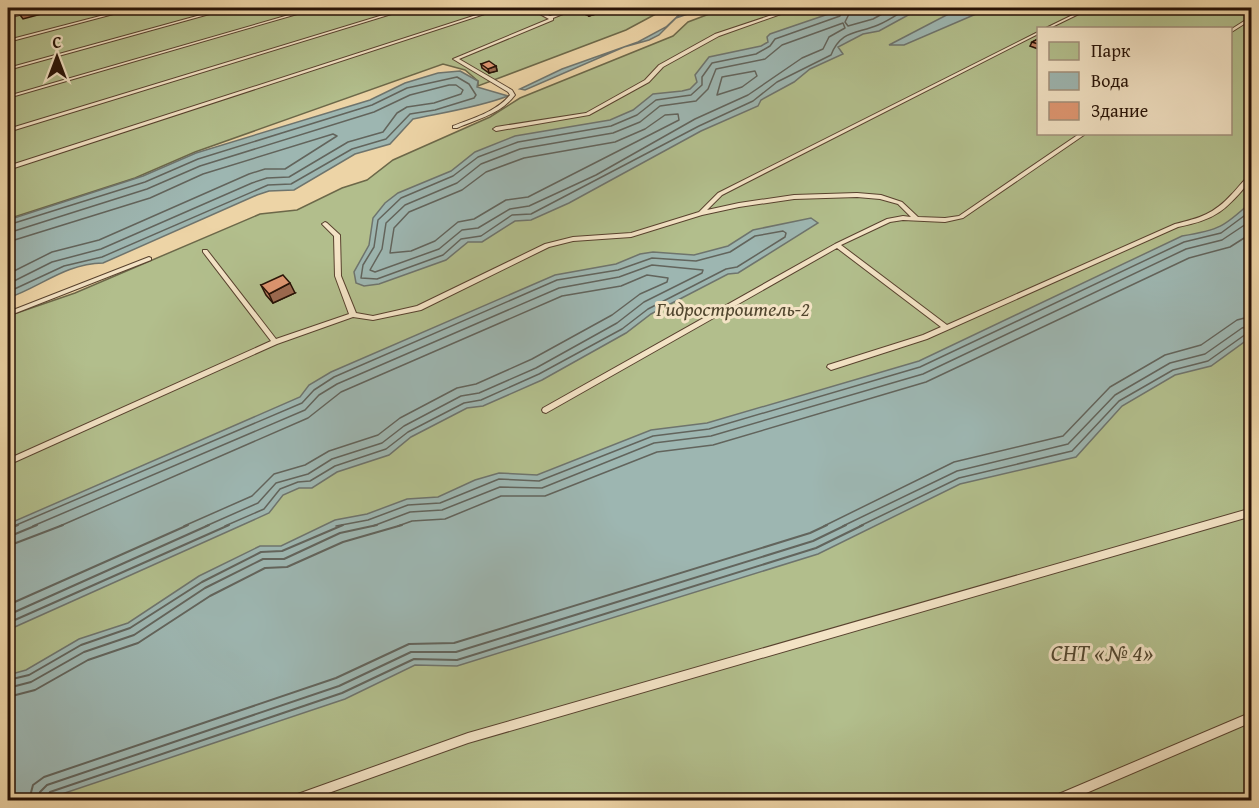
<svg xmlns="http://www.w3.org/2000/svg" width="1259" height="808" font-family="'Gentium Book Plus',serif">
	<rect width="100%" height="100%" fill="#edd4a6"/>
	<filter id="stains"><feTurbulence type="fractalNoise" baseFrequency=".00333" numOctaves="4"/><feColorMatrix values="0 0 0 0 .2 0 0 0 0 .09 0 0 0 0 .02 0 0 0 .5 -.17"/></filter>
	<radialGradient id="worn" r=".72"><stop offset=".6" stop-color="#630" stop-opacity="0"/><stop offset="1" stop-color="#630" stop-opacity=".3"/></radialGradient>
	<path fill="#b2be8c" stroke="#6c6849" stroke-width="1.5" fill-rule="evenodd" d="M8,8H667L626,30L478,86V81L465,70L443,64L195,152L135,178L8,219Z
		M725,8H1251V800H8V316L75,293L260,214L297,210L342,188L367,180L393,160L490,117L520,98L673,36L688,22ZM1038,28H1230V134H1038Z"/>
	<path fill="#9db6b1" stroke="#6e746d" stroke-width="1.5" d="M697,8H705L676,18L659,35L649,40L624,47L525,90L520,89L562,69L638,42L666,27L681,13Z
		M846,8H921L879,31L863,34L838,47L843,54L810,69L794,82L761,100L758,106L701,131L569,203L531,220L515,221L482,242H468L446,260L379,284L364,286L356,283L354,272L369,245L373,218L385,203L398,193L451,171L475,152L515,136L610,120L633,110L653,94L682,91L690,89L697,82L695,75L709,57L761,46L768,42L767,37L770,34Z
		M960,8H990L904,45H889Z
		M460,71L478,81L477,87L508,96C480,107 441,113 413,119L390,144L355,154L294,190L269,191L257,195L103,263C64,264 41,287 8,298V220L143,176L196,153L370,100L405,83L438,73Z
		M1251,202V337L1211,366L1175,375L1122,406L1076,457L960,484L818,554L457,666L415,665L345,699L44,800H8V675L26,670L79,639L128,623L199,576L260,546H281L335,520L367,514L407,499L438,497L475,480L499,473L537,475L651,430L707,423L919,361L1182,236C1219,230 1224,227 1251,202Z
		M811,218L818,223L738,273L728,274L651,314L626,333L542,380L483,406L467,408L411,437L389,455L337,472L312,488H299L283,495L269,513L8,630V524L300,397L309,385L331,372L555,275L616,264L640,254L653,252L694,255L728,246L753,230Z"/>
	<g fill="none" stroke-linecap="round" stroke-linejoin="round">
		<path stroke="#62645c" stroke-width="1.5" d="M844,8L840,16L775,39L770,46L756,54L712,63L702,77V85L691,95L656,100L637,115L611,126L518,142L478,157L453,176L401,198L378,220L374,247L363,265L361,278L377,279L443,255L461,239L481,236L512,215L531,214L699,126L753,101L777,82L831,55C841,30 857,34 878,25C888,21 898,14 908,8
			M852,8L845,22L848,26L873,19L893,8
			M843,23L845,28L829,37L823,49L802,58L748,95L695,119L596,175L529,206L510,209L478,228L462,230L439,249L375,272L370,270L382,249L386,223L405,205L457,183L481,164L520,149L613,133L640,122L660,106L696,101L708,89L716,69L765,59L782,45Z
			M755,71L757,76L742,87L717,95L722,77Z
			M678,114L679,120L528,197L506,200L474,219L458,222L435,241L411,251L390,253L394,228L409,212L462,190L486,172L524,158L615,142L645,129L665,115Z
			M8,225L145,182L198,159L372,105L407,88L457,77L469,84L476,95L474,98L435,110L410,114L386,139L352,149L291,184L268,185L102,257L64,266L8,292
			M8,233L147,189L200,166L374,112L410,95L449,85H456L463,90L461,94L434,103L407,107L397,113L383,132L348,142L289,177L267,178L252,183L101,249L52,262L8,284
			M8,242L150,198L203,174L333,134L337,136L285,169H265L249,174L99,240L52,252L8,274
			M14,526L302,403L314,390L334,377L557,280L618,270L652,258L696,261L730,252L755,236L783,231L786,233L785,237L737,267L726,269L648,309L622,329L539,374L481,400L464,403L408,432L386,449L335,466L310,481L298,482L280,489L264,509L225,526
			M33,526L305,410L319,395L337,384L559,288L619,277L652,265L703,270L702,273L644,302L617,323L536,368L479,393L461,396L404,426L382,443L332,459L308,474L276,483L258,503L206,526
			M60,526L308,418L341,392L562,296L621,286L647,275L668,278L667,282L640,294L612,315L532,359L476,384L457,388L400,418L378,435L329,451L305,465L274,474L252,496L184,526
			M336,526L368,520L408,505L440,503L499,479L539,481L653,436L709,429L920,367L1184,242L1221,233L1252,210
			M373,526L410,512L442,510L500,487L542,488L654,443L711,436L923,374L1186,249L1222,240L1252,220
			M398,526L412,521L445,519L501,496H545L657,452L713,445L926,382L1189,258L1230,247L1252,233
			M824,526L954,462L1063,436L1110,387L1165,355L1201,345L1237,320L1252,316
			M843,526L957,471L1068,444L1115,395L1170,363L1205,354L1242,328L1252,325
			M860,526L959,478L1072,451L1119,401L1173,370L1208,361L1246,334L1252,333"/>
		<path stroke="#62645c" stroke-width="2" d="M8,529L18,525
			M8,537L37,525
			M8,546L63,525
			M8,605L188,525
			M8,615L209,525
			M8,623L229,525
			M8,680L29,675L81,645L130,628L202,582L261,552L282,551L343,525
			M8,688L31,682L84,652L134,635L205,588L263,559H284L340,533L377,525
			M8,697L35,690L88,660L138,643L210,596L265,568L287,567L343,542L402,525
			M29,800L33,785L44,777L336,678L409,644L454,643L810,533L827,525
			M38,800L40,792L47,785L339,686L411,652H456L813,541L846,525
			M46,800L50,792L342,693L414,659L457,660L816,548L863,525"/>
		<g stroke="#58422e" stroke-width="2">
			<path id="lane" d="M41,8H46L8,18V16Z
				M131,8H136L8,42V40Z
				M226,8H231L8,70V68Z
				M313,8H318L8,98V96Z
				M406,8H411L8,132V129Z
				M498,8H503L8,170V166Z
				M529,8H533L550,16L574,8H578L553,18V20L459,59L512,90L515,95C501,114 478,119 457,128H453V126C473,118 496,112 510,95L508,92L453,59L549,19Z
				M793,8H798L719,36L663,67L649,82L589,115L496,131L493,129L496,127L586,113L645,80L659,65L715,34Z
				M1087,8H1091L1050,28H1046Z
				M1252,16V19L1230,33V30Z
				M1038,32V34L722,195L707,210L739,203L794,195L857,193L881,195L902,202L918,217L945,218L959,216L1079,134H1084V135L963,218L945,222L903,220L890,222L841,245L947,325L1175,224C1200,218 1214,214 1232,194C1239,187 1244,179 1252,173V179C1226,209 1219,219 1178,227L927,339L831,370L827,367L828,365L923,335L941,327L837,248L546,413L543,412L542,410L543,408L835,244L887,219L903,216L911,217L898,204L880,199L857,197L794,199L739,207L702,215L631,237L573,241L549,247L421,310L373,320L353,317L277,344L8,465V459L271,341L203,252V250H207L276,339L349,314L335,276L334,236L322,224L325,222L327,223L340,235L341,276L356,313L373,316L417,306L545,244L573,237L631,233L699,212L718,193Z
				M149,257L151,258V260L8,316V312Z
				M1252,508V516L468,743L309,800H290L291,796L295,795L468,733Z
				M1252,712V722L1070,800H1053L1054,796Z"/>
		</g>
		<use href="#lane" fill="#f3e3c5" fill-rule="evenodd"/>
	</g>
	<path fill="#c18262" stroke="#271206" stroke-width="1.5" d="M583,10L596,14L589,16L584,14Z
		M1038,39V49L1030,46L1032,42Z
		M481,64L496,66L497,71L489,73L482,68Z
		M261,285L295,293L273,303L266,295Z"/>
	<path fill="#9d6a50" stroke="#271206" stroke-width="1.5" d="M42,8L45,13L23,19L20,15Z
		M596,10V14L589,16V12Z
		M496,66L497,71L489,73L488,69Z
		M290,283L295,293L273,303L269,294Z"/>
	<path fill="#e09772" stroke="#271206" stroke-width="1.5" d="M37,8H42V9L20,15L18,12Z
		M589,8H592L596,10L589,12L583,10Z
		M1038,39V44L1032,42Z
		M489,61L496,66L488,69L481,64Z
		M283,275L290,283L269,294L261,285Z"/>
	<g text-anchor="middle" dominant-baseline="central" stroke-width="6" stroke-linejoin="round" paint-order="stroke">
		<g font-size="20" font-style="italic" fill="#51462e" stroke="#f3e3c5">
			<text x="733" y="308">Гидростроитель-2</text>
		</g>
		<g font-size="24" font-style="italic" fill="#51462e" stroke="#f3e3c5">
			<text x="1102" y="652">СНТ «№ 4»</text>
		</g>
	</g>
	<rect width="1259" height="808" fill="none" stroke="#edd4a6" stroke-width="30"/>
	<rect x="9" y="9" width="1241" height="790" fill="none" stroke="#271206" stroke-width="3"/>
	<rect x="15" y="15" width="1229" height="778" fill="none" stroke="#271206" stroke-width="1.5"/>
	<rect x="1037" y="27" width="195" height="108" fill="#f3e3c5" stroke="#a18f79" stroke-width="1.5"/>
	<rect x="1049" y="42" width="30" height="18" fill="#b2be8c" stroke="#a18f79" stroke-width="1.5"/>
	<text x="1091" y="57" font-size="18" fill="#271206">Парк</text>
	<rect x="1049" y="72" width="30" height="18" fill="#9db6b1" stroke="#a18f79" stroke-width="1.5"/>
	<text x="1091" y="87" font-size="18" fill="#271206">Вода</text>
	<rect x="1049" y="102" width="30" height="18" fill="#e09772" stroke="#a18f79" stroke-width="1.5"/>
	<text x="1091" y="117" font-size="18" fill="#271206">Здание</text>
	<g transform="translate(57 57)" stroke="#f3e3c5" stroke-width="4.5" paint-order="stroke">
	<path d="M0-4.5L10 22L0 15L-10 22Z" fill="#271206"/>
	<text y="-9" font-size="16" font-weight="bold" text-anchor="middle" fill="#271206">С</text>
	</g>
	<rect width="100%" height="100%" filter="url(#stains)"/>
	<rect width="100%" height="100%" fill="url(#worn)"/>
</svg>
